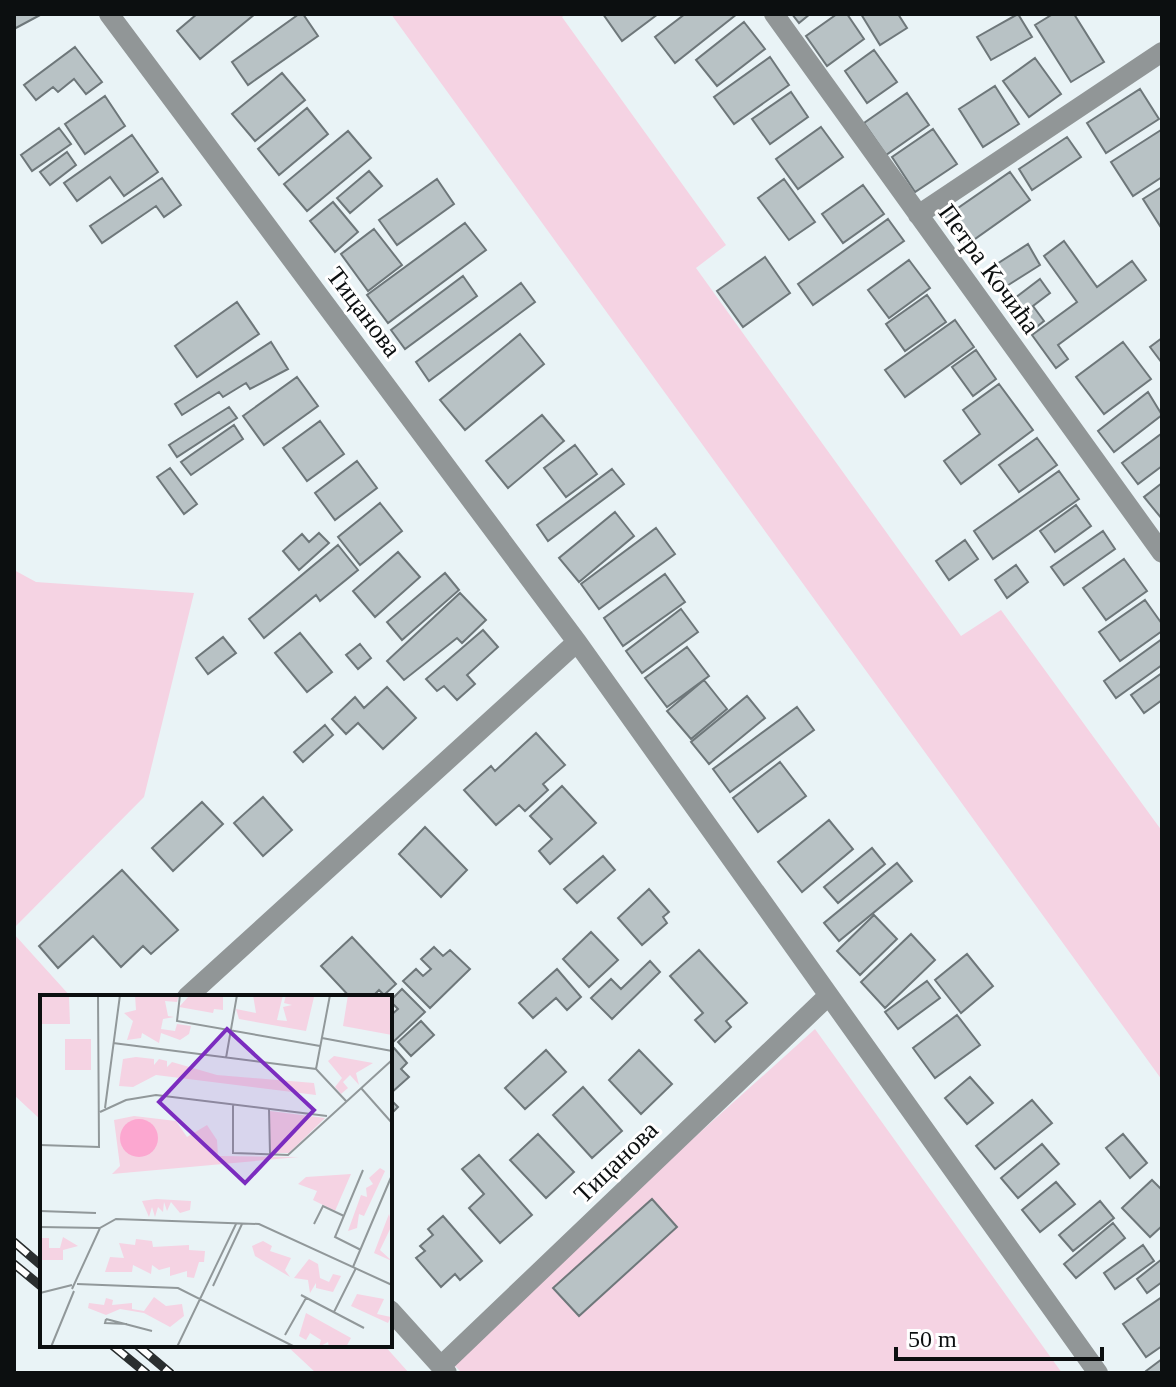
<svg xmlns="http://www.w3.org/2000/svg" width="1176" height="1387" font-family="Georgia,serif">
	<rect width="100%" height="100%" fill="#e9f3f6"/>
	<path fill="#f5d3e3" d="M391,14H566L562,17L726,245L696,268L961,636L1001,610L1162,831V1080Z
		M14,570L36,582L194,593L144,797L14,928Z
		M14,934L71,997H42V1121L14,1095Z
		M815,1029L1062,1373H462L448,1359Z
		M286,1345H384L409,1373H316Z"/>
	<path fill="#b8c2c5" stroke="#6e777a" stroke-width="2" d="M14,14H42L14,29Z
		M197,14H255L200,59L177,31Z
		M299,14H303L318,36L248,85L232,62Z
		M603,14H658L622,41Z
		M685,14H737L675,63L655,37Z
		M792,14H810L799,23Z
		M837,14H847L864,39L827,66L806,36Z
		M861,14H898L907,28L880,45Z
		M1018,14L1032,37L991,60L977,37Z
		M1053,14H1074L1104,62L1071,82L1035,25Z
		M744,22L765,49L717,86L696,60Z
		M75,47L102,82L86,94L74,79L58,92L53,87L36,100L24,85Z
		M874,50L897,82L867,103L845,71Z
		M770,57L789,85L734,124L714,97Z
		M1035,58L1061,94L1029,117L1003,81Z
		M282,73L305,100L255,141L232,114Z
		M995,86L1019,124L983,147L959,109Z
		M1140,89L1159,119L1106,153L1087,123Z
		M791,92L808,117L770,144L752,119Z
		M907,93L929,125L886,155L864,123Z
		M105,96L125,126L85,154L65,124Z
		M307,108L328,134L279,175L258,149Z
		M821,127L843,157L798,189L776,159Z
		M59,128L71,144L32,171L21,155Z
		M933,129L957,164L915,192L892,157Z
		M1161,130L1162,177L1133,196L1111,162Z
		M348,131L371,158L307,211L284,184Z
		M132,135L158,172L124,196L110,177L77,201L64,183Z
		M1067,137L1081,157L1032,190L1019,169Z
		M67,152L76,165L50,185L40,172Z
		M369,171L382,186L350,213L337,198Z
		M1010,172L1030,200L965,246L945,217Z
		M162,178L181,205L164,217L156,206L102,243L90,226Z
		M437,179L454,204L397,245L379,220Z
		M784,179L815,222L789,240L758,198Z
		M863,185L884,214L843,243L822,214Z
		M1162,187V229L1143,199Z
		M333,202L358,232L335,252L310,221Z
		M888,219L904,241L813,305L798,284Z
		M465,223L486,250L388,323L367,295Z
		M374,229L402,265L368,291L341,254Z
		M1064,241L1097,287L1132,261L1146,280L1058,345L1068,359L1056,368L1032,335L1077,302L1044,256Z
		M1028,244L1040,265L1002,289L989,269Z
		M765,257L790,293L743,327L717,291Z
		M909,260L930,288L889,318L868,290Z
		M463,276L477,296L405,349L391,330Z
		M1040,279L1050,293L1033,306L1044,321L1029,333L1007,304Z
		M521,283L535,302L429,381L416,362Z
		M927,295L946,322L905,351L886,324Z
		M237,302L259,334L197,377L175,346Z
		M955,320L974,347L905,397L885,370Z
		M520,334L544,364L465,430L440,400Z
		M1162,338V363L1150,347Z
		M271,342L288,369L250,389L246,383L223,397L219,392L182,415L175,404Z
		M1123,342L1151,379L1104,414L1076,377Z
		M976,350L996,379L973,396L952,367Z
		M297,377L318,406L264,445L243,416Z
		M999,384L1033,430L961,484L944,461L980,434L963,410Z
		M1148,392L1162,415L1114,452L1098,431Z
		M229,407L237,418L177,457L169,445Z
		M542,415L564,441L508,488L486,461Z
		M320,421L344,454L307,481L283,448Z
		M234,425L243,439L191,475L181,462Z
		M1161,434L1162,466L1138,484L1122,463Z
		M1037,438L1057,465L1019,492L999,465Z
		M575,445L597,474L566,497L544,468Z
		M357,461L377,488L335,520L315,493Z
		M170,468L197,504L184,514L157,477Z
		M612,469L624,484L548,541L537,525Z
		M1059,471L1079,499L993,559L974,531Z
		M1162,483V519L1144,497Z
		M380,503L402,531L360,565L338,537Z
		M1076,505L1091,526L1055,552L1040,531Z
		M615,512L634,536L579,582L559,558Z
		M656,528L675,554L599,609L581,584Z
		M1103,531L1115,549L1064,585L1051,567Z
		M319,533L329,543L299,570L283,551L302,534L309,542Z
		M965,540L978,559L949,580L936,561Z
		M338,545L358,570L320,601L316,595L264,638L249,619Z
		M398,552L420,577L375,617L353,591Z
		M1124,559L1147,591L1106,620L1083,588Z
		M1016,565L1028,582L1007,598L995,580Z
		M445,573L459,590L402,640L387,622Z
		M665,574L685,602L623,646L604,618Z
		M460,593L486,620L462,643L457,638L404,680L387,661Z
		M1145,600L1162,624V631L1120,661L1099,632Z
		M681,609L698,632L642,673L626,651Z
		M483,630L498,647L467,675L475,684L457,700L444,686L437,691L426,679Z
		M300,633L332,672L307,692L275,653Z
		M223,637L236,653L208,674L196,658Z
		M1162,639V665L1116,698L1104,681Z
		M360,644L371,658L358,669L346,655Z
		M687,647L709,676L667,707L645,678Z
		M1162,673V700L1144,713L1131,695Z
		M704,680L727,709L691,739L667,711Z
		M387,687L416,718L383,749L358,723L346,734L332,719L355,697L364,708Z
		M747,696L765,718L709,764L691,742Z
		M797,707L814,730L730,792L713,769Z
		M325,725L333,735L303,762L294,752Z
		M536,733L565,765L543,784L548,790L525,811L519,805L496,825L464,790L491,766L495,771Z
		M780,762L806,796L758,832L733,798Z
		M562,786L596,823L550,864L539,851L552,839L530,816Z
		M263,797L292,830L263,856L234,823Z
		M202,802L223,824L173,871L152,848Z
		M829,820L853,849L802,892L778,862Z
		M425,827L467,870L441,897L399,854Z
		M872,848L885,864L838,903L824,887Z
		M603,856L615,870L577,903L564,889Z
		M897,863L912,881L839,941L824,923Z
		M122,870L178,930L151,954L143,946L121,967L93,936L58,968L39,946Z
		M649,889L669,912L663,917L667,923L642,945L618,918Z
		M874,915L897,939L860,975L837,951Z
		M591,932L618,960L589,987L563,959Z
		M911,934L935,960L885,1008L861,982Z
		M352,937L396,984L384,995L379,990L372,997H350L321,966Z
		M434,947L443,956L450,950L470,969L430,1008L403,981L416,969L423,976L431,969L421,959Z
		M699,950L747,1003L726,1021L731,1027L715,1042L695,1020L703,1013L670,976Z
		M967,954L993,986L961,1013L935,980Z
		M650,961L660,972L612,1019L591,998L611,979L621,989Z
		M557,969L581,997L567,1010L556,998L533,1018L519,1003Z
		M927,981L940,998L898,1029L885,1012Z
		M402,989L425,1012L390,1045V1016L398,1009L390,1001Z
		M957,1015L980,1045L935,1078L913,1048Z
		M421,1021L434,1035L411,1056L398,1042Z
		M394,1048L407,1063L401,1069L409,1077L391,1093L390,1051Z
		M546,1050L566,1072L525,1109L505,1088Z
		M639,1050L672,1084L641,1114L609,1080Z
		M970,1077L993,1103L967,1124L945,1098Z
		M583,1087L622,1131L592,1158L553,1115Z
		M390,1099L398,1107L390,1115Z
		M1032,1100L1052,1123L995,1169L976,1146Z
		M538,1134L574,1172L546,1198L510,1160Z
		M1123,1134L1147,1163L1130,1178L1106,1148Z
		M1042,1144L1059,1164L1018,1198L1001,1178Z
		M479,1155L532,1215L500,1243L469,1208L484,1194L462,1169Z
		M1152,1180L1162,1190V1226L1150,1237L1122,1208Z
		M1056,1182L1075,1204L1040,1232L1022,1210Z
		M652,1199L677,1227L579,1316L553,1288Z
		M1100,1201L1114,1218L1073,1251L1059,1235Z
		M443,1216L482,1261L460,1280L455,1274L441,1287L416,1258L425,1251L420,1246L433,1235L428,1229Z
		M1113,1223L1125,1238L1076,1278L1064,1264Z
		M1143,1245L1154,1261L1115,1289L1104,1273Z
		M1162,1259V1282L1147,1293L1137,1279Z
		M1162,1297V1346L1146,1357L1123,1324Z
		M1162,1359V1373H1147L1146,1371Z"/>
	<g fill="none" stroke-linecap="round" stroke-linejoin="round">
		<path stroke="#919697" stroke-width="20" d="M109,14L577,642L1098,1373
			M774,14L1162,553
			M918,215L1162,52
			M187,997L577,642
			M390,1310L447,1373
			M441,1366L828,996"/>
		<g stroke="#2a2e2f" stroke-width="9">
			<path id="rail" d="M14,1242L42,1266
				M14,1264L42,1287
				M112,1345L146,1373
				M137,1345L170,1373"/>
		</g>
		<use href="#rail" stroke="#fff" stroke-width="6" stroke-dasharray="18" stroke-linecap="butt"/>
	</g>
	<g text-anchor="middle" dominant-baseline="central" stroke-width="6" stroke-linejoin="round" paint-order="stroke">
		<g font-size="26" fill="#0c0f10" stroke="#fff">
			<text transform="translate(989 269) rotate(54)">Петра Кочића</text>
			<text transform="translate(364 312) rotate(53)">Тицанова</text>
			<text transform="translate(616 1162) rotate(-44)">Тицанова</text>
		</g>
	</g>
	<g transform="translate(40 995)">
		<rect width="352" height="352" fill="#e9f3f6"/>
		<path d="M0,0L29,2L30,29H0ZM95,0H139L137,7L125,6L128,21L134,22L123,24L121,34L135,36L137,29L151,31L149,39L140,45L121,38L119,48L102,38L101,43L87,45L93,26L84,18L96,15ZM183,0V15L174,14L173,18L139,12L149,1ZM213,0H243L237,25L247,26L243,12L252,10L244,8L246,0L274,2L266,36L199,24L196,14L216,18ZM308,0H352V40L303,31ZM25,44H51V75H25ZM294,61L333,68L316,78L319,90L310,80L303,87L308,93L301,99L295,92L302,83L288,66ZM96,62L114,64V70L119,64L127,66V72L132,67L177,80L274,88L276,100L116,80L93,92L79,91L83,64ZM230,116L285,123L249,158H230ZM94,121L136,126L147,142L167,130L177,145L178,161L259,162L72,179L80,171L74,125ZM340,173L345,176L324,221L319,219L317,233L308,236L321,200L327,202L326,193L333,189L329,183ZM311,179L295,216L273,205L277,196L258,189L266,182ZM116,204L151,206L150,215L140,218L131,207L127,216L124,207L123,217L118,212L115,222L112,212L109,222L102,206ZM349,219L352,230L340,255L352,266L334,258ZM23,242L38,251L23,255V265H0V243H9V253H20ZM96,244L112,246L113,252L149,250V255L165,256L164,267H159L154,283L147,282V276L130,281V272L119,275L112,270L111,279L93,270L92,277H65L70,262L84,263L79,248L95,250ZM223,246L232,251L230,256L251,263L245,275L250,282L215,261L212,251ZM269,264L278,269L280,283L289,287L293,279L301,281L293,297L276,293V288L270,298L268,285L254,283ZM317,299L344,304L337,319L351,322L348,328L311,311ZM114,302L126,311L142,309L144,321L130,332L104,318L80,314L66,320L48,313L49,308L64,310L66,303L73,305L72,310L92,308V314L104,316ZM266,318L311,343L306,352H289L288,347L279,352L281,345L270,338L266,345L259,341Z" fill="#f5d3e3"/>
		<path d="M80 143a19 19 0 1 1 38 0a19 19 0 1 1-38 0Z" fill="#fca7d0"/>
		<path fill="none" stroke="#91989a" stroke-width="2" d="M140,0L137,26L280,51M282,43L352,56M73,48L276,74L306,106M186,63L197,0M276,74L290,0M321,93L352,128M193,109V158L248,160L352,65M65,113L80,0M229,114L230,159M60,117L86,105L116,100L287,121M0,150L59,152L58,0M0,216L56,218M274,229L283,211L304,221M0,232L60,233M321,255L295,242L323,175M313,272L352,180M37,289L138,293L255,352M173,291L202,229M32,294L60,233L76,224L219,229L352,290M0,298L32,290M261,300L324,333M294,317L316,273M66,324L112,336M66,324L65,328L87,329M245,340L266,303M11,352L34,296M137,352L196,229"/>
		<path fill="#7b2cbf" fill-opacity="0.15" stroke="#7b2cbf" stroke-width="4" d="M187,34L274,115L205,188L119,107Z"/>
		<rect width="352" height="352" fill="none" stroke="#0c0f10" stroke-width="4"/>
	</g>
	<rect width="1176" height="1387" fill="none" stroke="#0c0f10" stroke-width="32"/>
	<path d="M896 1347v12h206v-12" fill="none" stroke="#0c0f10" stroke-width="4"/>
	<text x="908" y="1347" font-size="24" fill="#0c0f10" stroke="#ffffff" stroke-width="6" paint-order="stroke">50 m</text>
</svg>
